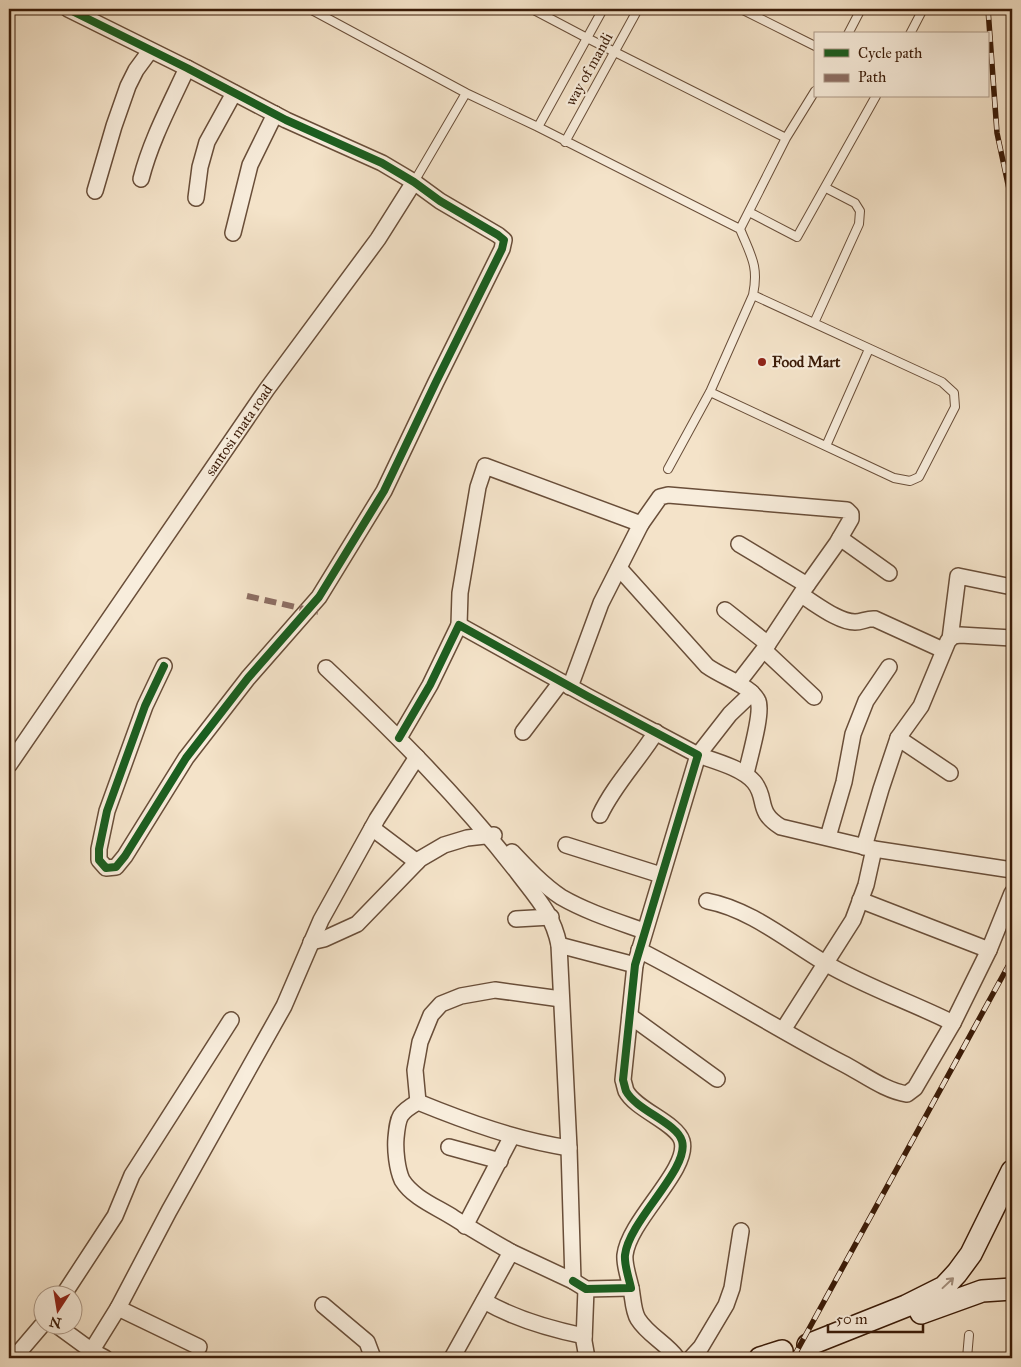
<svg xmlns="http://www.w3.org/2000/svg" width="1021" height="1367" font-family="'IM FELL Great Primer',serif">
	<rect width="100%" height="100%" fill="#f4e3c9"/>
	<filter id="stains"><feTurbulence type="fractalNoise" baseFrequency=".004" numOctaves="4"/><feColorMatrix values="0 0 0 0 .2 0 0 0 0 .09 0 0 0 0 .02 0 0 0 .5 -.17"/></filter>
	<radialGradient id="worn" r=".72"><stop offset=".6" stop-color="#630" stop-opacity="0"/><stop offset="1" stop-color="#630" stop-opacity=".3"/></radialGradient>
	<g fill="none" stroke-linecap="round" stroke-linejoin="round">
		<g stroke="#694e39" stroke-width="10">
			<path id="lane" d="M310,9L466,93L538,127L740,229L786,138L815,91
				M532,9L587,38L786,138
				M741,9L815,46
				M848,34L861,9
				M910,34L923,9
				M538,127L603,9
				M565,142L638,9
				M414,182L466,93
				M749,212L797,237L876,96
				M814,323L859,224L860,211L855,203L826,188
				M710,392L894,478L910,481L919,477L955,407L954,393L942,382L753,295
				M826,446L869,349
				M668,469L710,392L753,295C759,266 751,256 740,229
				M967,1358L969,1335"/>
		</g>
		<g stroke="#694e39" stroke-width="18">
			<g id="street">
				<path d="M68,9L187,68L286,120L382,163L414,182L440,201L498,235L504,240L502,249L436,382L384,491L319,597L248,678L186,758L125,856L116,867L106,868L99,860V849L107,811L145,706L164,666"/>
				<path d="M141,179C151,140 170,105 187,68"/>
				<path d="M95,191L114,126L128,86L136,70L150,51"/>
				<path d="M196,198L200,167L207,142L234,93"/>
				<path d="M233,233L250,165L275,114"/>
				<path d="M641,524L660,497L668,495L847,510L851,514V519L837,543L805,588L768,644L738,683"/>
				<path d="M840,538L889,573"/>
				<path d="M739,544L807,585"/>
				<path d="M619,568L707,666C721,676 738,681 751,692C753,694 757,698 758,701C763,713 749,759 746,774"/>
				<path d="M801,595C815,603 838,622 855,622C862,622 868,618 875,619L943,650"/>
				<path d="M725,610L768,644"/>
				<path d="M459,625L460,593L478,487L485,466L641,524L601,603L570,687"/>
				<path d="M950,639L958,576L1012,587"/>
				<path d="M764,650L814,697"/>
				<path d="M326,668C394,732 461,799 518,873C536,897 553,914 559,945L569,1148L573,1281L511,1252L452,1358"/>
				<path d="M752,693L730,714L698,755C715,761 742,768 754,782C768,799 755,811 781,827L874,849L1012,870"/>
				<path d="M523,732L561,682"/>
				<path d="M399,738L430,685L459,625L587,696L698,755L635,965L623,1080C624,1083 625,1088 626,1091C636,1110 677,1123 682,1141C690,1169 629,1220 625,1255C624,1265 629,1278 631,1288L586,1289L573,1281"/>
				<path d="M898,738L950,773"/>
				<path id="s1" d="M9,765L267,389L378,239L414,182"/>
				<path d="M600,815C614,785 638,761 656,732"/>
				<path d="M372,828L417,862"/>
				<path d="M828,837L844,782L853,734L866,701L889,667"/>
				<path d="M566,845L661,875"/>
				<path d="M864,847L881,789L898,738L921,706L948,641L953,636L960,635L1012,638"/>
				<path d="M512,852C527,868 543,885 561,897C587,912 616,921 644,931"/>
				<path d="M860,900L989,950"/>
				<path d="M707,901C750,909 788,941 825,963C866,987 911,1002 953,1023"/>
				<path d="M516,919L551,917"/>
				<path d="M311,942L324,939L357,924L420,859L444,845L467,838L494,835"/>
				<path d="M559,945L635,965"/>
				<path d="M639,950C708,985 773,1027 842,1063C862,1073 885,1091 907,1094L915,1088L953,1023L989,950L1012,893"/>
				<path d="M630,1016L717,1079"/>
				<path d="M783,1030L853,920L866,885L874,849"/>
				<path d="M418,1102L415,1070L420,1042L431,1015L441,1004L461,996L495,990L561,999"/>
				<path d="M449,1147L500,1161"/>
				<path d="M465,1226L512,1136"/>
				<path d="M511,1252C492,1241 473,1230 454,1218C437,1207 413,1198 402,1180C397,1169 395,1150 396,1138C398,1116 399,1113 418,1102C467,1122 517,1140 569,1148"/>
				<path d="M631,1288C633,1298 633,1311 638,1319C648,1335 666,1343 677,1358"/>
				<path d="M586,1289L584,1341L587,1358"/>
				<path d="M64,1294L115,1216L132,1175L231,1020"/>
				<path d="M484,1301C515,1319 550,1329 584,1336"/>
				<path d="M323,1305L367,1342L373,1358"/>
				<path d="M118,1308L199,1347"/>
				<path d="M55,1324L92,1351L105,1358"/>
				<path d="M14,1358L43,1324"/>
				<path d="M87,1358L118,1308L169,1211L284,1006L321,920L377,819L417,757"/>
				<path d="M691,1358L701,1347L726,1305L732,1288L741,1231"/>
			</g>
		</g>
		<g stroke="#3b1c09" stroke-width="24">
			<path id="secondary" d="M921,1313L982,1291L1012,1289
				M808,1345L906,1306L944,1287L957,1273L971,1254L1012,1171
				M760,1358L782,1351"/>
		</g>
		<use href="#lane" stroke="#f8eddc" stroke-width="8"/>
		<use href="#street" stroke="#f8eddc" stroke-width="15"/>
		<use href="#secondary" stroke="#f8eddc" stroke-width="21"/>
		<g stroke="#3b1c09" stroke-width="5.5">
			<path id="rail" d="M988,9L997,133L1012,203
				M793,1358L1012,959"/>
		</g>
		<use href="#rail" stroke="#f8eddc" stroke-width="4" stroke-dasharray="11" stroke-linecap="butt"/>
		<path stroke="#8d6e63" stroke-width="6" stroke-dasharray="12 6" stroke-linecap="butt" d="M247,596L318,612"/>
		<g stroke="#f8eddc" stroke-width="11">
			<path id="cycleway" d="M68,9L187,68L286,120L382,163L414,182L440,201L498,235L504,240L502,249L436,382L384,491L319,597L248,678L186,758L125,856L116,867L106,868L99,860V849L107,811L145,706L164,666
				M399,738L430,685L459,625L587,696L698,755L635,965L623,1080C624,1083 625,1088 626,1091C636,1110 677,1123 682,1141C690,1169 629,1220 625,1255C624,1265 629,1278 631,1288L586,1289L573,1281"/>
		</g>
		<use href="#cycleway" stroke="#1b5e20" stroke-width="8"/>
	</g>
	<defs><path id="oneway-shaft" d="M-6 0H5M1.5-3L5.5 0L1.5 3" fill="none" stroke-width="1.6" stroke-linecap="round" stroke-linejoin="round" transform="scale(1.25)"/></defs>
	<use stroke="#a38f7d" href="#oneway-shaft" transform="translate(948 1283) rotate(-43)"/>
	<circle fill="#8f2418" stroke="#f8eddc" stroke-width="2" cx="762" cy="362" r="5"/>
	<g text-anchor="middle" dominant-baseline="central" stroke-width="4.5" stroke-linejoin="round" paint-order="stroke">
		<g font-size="15" fill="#3b1c09" stroke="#f8eddc">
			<text transform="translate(589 69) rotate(-61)">way of mandi</text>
			<text stroke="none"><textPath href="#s1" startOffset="406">santosi mata road</textPath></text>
		</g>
		<g font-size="15" font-weight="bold" fill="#3b1c09" stroke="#f8eddc" text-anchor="start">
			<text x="772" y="362">Food Mart</text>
		</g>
	</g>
	<rect width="1021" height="1367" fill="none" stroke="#f4e3c9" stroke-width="30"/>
	<rect x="10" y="10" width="1001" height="1347" fill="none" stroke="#3b1c09" stroke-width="2.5"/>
	<rect x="15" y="15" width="991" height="1337" fill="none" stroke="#3b1c09"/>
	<rect x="814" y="32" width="175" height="65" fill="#f8eddc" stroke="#ac9988"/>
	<rect x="824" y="49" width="25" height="8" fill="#1b5e20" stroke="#ac9988"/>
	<text x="858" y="58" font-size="15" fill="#3b1c09">Cycle path</text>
	<rect x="824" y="74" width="25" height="8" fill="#8d6e63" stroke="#ac9988"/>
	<text x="858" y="82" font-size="15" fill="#3b1c09">Path</text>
	<g transform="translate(58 1310) rotate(192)"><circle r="24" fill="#f8eddc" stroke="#ac9988"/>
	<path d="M0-4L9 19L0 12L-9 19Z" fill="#8f2418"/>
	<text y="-8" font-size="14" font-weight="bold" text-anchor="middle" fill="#3b1c09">N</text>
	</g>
	<path d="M828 1324v8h95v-8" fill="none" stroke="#3b1c09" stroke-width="2.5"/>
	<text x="836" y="1324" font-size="15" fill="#3b1c09" stroke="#f8eddc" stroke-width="4" paint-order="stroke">50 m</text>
	<rect width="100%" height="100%" filter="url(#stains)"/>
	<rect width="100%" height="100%" fill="url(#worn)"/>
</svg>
